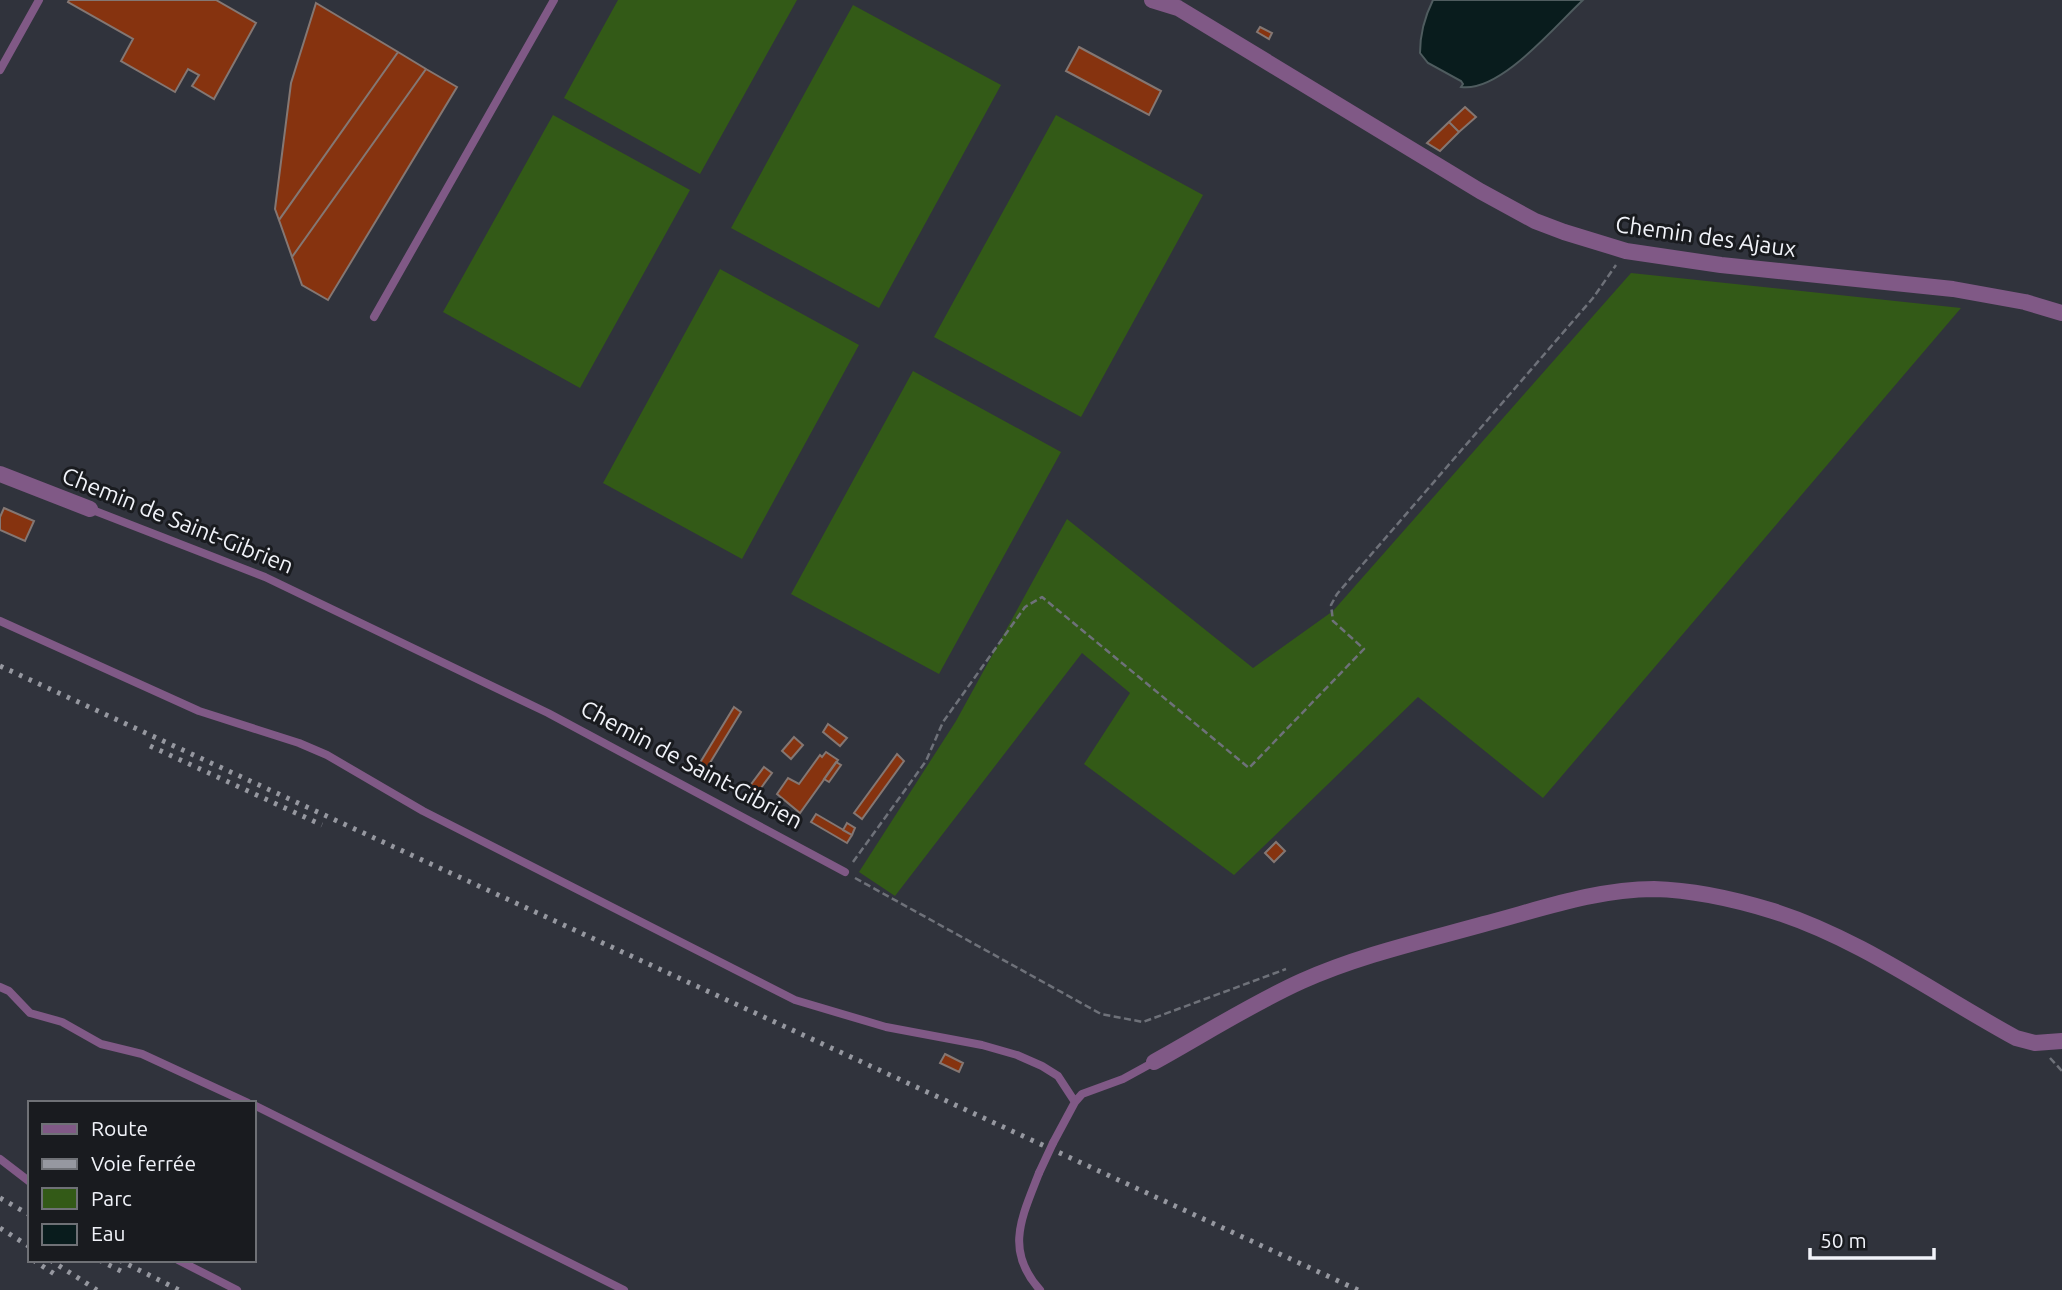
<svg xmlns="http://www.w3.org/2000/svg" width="2062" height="1290" font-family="Ubuntu,sans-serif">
	<rect width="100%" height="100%" fill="#30333c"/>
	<path fill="#335a17" d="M618,0H797L700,174L564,98Z
		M853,5L1001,85L879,308L731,228Z
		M553,115L690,190L580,388L443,312Z
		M1056,115L1203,195L1081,417L934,337Z
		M720,269L859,345L742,559L603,483Z
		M1631,273L1961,308L1543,798L1418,697L1234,875L1084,764L1130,693L1082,653L895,896L859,872L956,721L1067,519L1253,668L1333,611Z
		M913,371L1061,452L939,674L791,594Z"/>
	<path fill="#091c1d" stroke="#4f5c5f" stroke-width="2" d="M1433,0H1583C1555,26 1500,93 1461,87L1463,84L1461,81L1428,63L1420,53C1420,33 1424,18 1433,0Z"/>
	<path fill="#86330f" stroke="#847773" stroke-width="2" d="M69,0H216L256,23L214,99L192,86L199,75L188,69L175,92L121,61L133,39L68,2Z
		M316,3L398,52L279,220L275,209L291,83Z
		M1260,27L1272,33L1269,39L1257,32Z
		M1079,47L1161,91L1149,115L1066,71Z
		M398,52L426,69L292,257L279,220Z
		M426,69L457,87L328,300L302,285L292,257Z
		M1465,107L1476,117L1459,132L1449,122Z
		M1449,122L1459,132L1440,151L1427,143Z
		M4,508L34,521L25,541L0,530V517Z
		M734,707L741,712L705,771L711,775L709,779L701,775L704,771L698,766Z
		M828,724L847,738L840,746L823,732Z
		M794,737L803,745L791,759L782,751Z
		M826,752L838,760L800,813L777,794L788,778L799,784L820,755L822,757Z
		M897,754L904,761L862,819L854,813Z
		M836,762L841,765L829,782L824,779Z
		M764,767L772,773L755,796L751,793L753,790L749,787Z
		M816,814L852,835L847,843L811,822Z
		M847,823L855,828L852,835L843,830Z
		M1276,842L1285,851L1274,862L1265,853Z
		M945,1054L963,1063L959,1072L940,1063Z"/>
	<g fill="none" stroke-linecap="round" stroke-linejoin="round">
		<path stroke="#6e7179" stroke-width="2.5" stroke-dasharray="7 3.5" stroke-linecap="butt" d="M853,862L926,761L943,722L1025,607L1042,597L1249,768L1364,649L1333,621L1331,605L1337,594L1593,298L1616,265
			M855,878L1101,1014L1143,1022L1286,969
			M2050,1058L2062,1071"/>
		<path stroke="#805986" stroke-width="8" d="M0,70L39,0
			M374,317L554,0
			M90,509L265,577L548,713L845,872
			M0,621L199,711L299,743L327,755L423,811L795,1000L886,1027L982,1045L1017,1055L1042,1066L1058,1076L1075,1102L1053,1143
			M0,987L9,991L30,1013L62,1022L101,1044L142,1054L248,1103
			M1075,1102L1082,1094L1123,1079L1154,1062
			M254,1105L624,1290
			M0,1159L30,1182
			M1039,1173C1022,1217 1004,1250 1040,1290
			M178,1260L237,1290"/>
		<path stroke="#805986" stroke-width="16" d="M1152,0L1178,8L1480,191L1535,221L1564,232L1626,251L1721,265L1953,289L2025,302L2062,313
			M0,474L90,509
			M1154,1062C1203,1035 1251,1004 1302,981C1360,955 1423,941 1484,924C1538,910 1596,889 1654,889C1694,890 1734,899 1773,911C1861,939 1935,994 2016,1038L2035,1043L2062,1041"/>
		<path stroke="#9698a0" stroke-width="5" stroke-dasharray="3.5 7" stroke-linecap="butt" d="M0,666L1358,1290
			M150,746L322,825
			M0,1198L30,1215
			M0,1228L30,1247
			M33,1260L56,1275
			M50,1260L97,1290
			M99,1260L127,1274
			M119,1260L179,1290"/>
		<path stroke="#805986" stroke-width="8" d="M1039,1173L1053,1143"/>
	</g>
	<g text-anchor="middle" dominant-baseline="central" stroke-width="6" stroke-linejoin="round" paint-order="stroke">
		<g font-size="23" fill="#f1f3f9" stroke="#191b1f">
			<text transform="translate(1706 236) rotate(8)">Chemin des Ajaux</text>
			<text transform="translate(178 520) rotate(22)">Chemin de Saint-Gibrien</text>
			<text transform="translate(692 764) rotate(28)">Chemin de Saint-Gibrien</text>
		</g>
	</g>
	<rect x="28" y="1101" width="228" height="161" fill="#191b1f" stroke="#6f7176" stroke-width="2"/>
	<rect x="42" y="1124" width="35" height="10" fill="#805986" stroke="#6f7176" stroke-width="2"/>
	<text x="91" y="1136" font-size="21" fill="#f1f3f9">Route</text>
	<rect x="42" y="1159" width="35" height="10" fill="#9698a0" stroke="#6f7176" stroke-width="2"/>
	<text x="91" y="1171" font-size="21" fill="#f1f3f9">Voie ferrée</text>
	<rect x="42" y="1188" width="35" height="21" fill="#335a17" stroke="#6f7176" stroke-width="2"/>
	<text x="91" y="1206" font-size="21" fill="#f1f3f9">Parc</text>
	<rect x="42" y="1224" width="35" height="21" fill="#091c1d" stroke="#6f7176" stroke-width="2"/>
	<text x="91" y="1241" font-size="21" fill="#f1f3f9">Eau</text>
	<path d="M1810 1248v10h124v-10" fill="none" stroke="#f1f3f9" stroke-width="3.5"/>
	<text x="1820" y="1248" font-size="21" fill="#f1f3f9" stroke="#191b1f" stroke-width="5" paint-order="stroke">50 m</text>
</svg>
